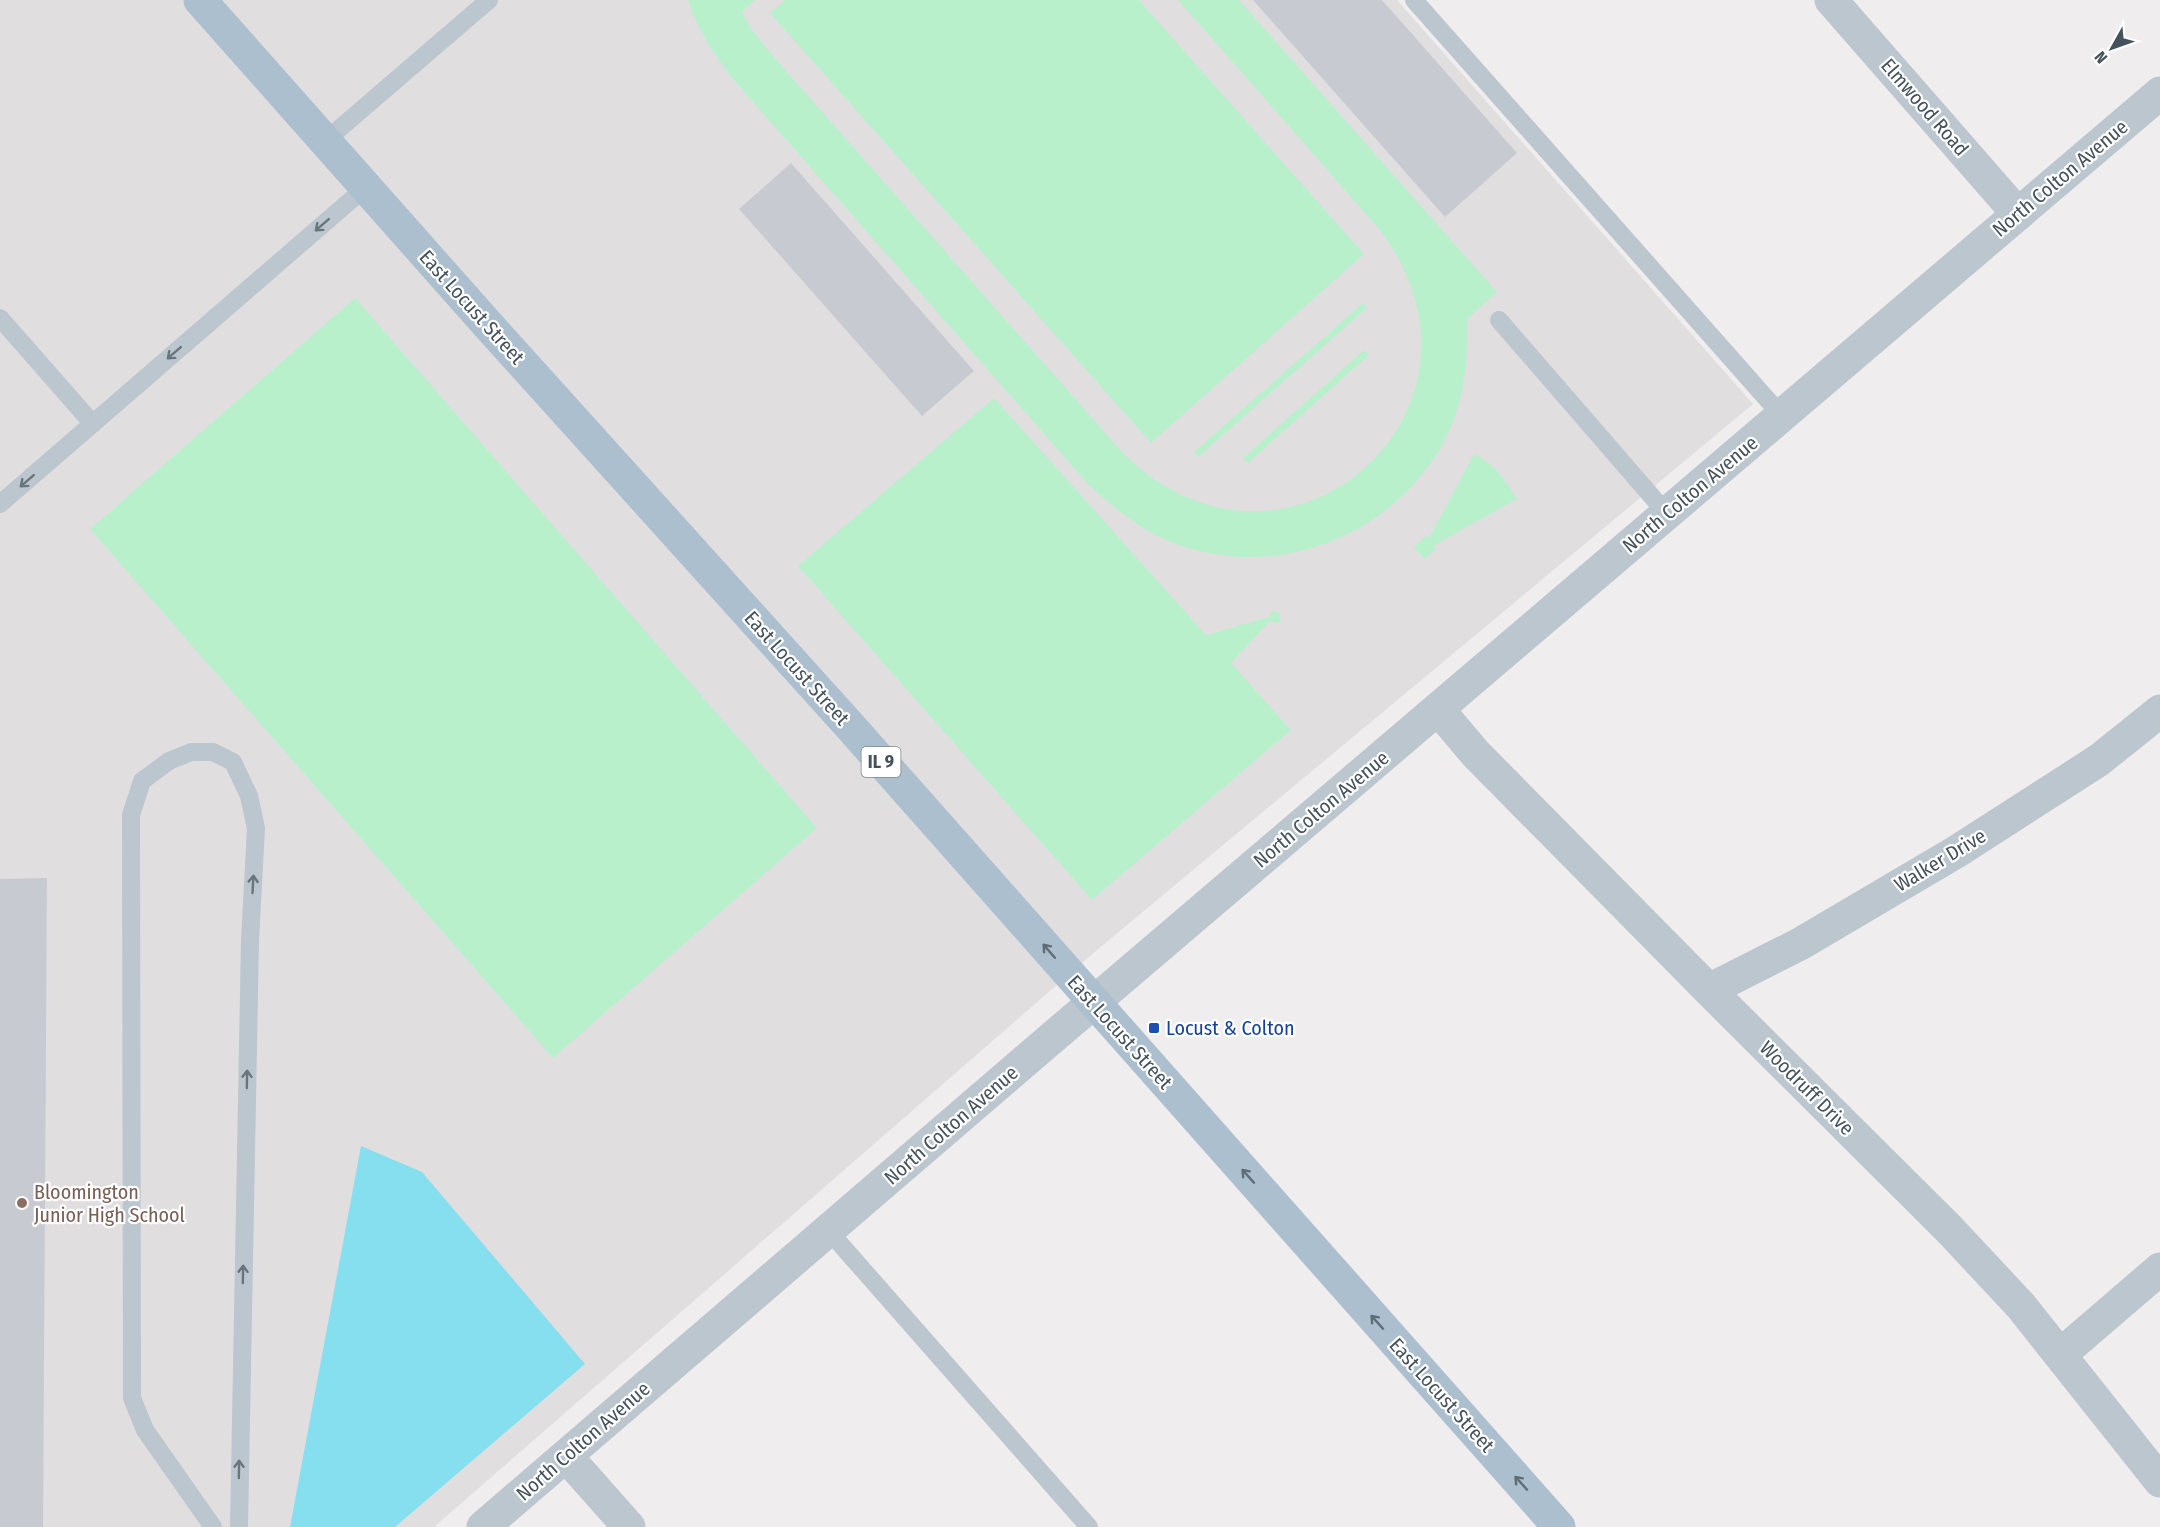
<svg xmlns="http://www.w3.org/2000/svg" width="2160" height="1527" font-family="'Fira Sans Condensed',sans-serif">
	<rect width="100%" height="100%" fill="#f0edee"/>
	<path fill="#e1dee0" d="M0,0H1397L1753,404L1097,950L434,1527H0Z"/>
	<path fill="#b9f0cc" d="M688,0H755L742,12L748,24L766,48L1123,453C1286,614 1517,409 1379,229L1178,0H1239L1497,292L1467,319C1469,363 1463,409 1441,447C1389,536 1281,579 1182,546C1145,534 1116,510 1088,484L732,78C714,54 697,29 688,0Z
		M785,0H1139L1364,254L1151,443L770,13Z
		M355,298L817,828L553,1058L90,529Z
		M1363,303L1367,308L1198,457L1194,452Z
		M1364,350L1369,355L1248,463L1243,458Z
		M994,398L1206,635L1269,617L1272,611L1279,612L1281,618L1280,621L1276,623L1270,621L1231,663L1291,730L1092,900L798,566Z
		M1474,454C1494,463 1506,480 1517,499L1433,546L1436,549L1424,559L1414,547L1426,536L1429,538Z"/>
	<path fill="#85dfef" d="M361,1146L422,1172L585,1364L395,1527H290Z"/>
	<path fill="#c7cbd1" d="M1253,0H1382L1517,153L1445,217Z
		M791,163L974,371L922,416L739,209Z
		M47,878L43,1527H0V879Z"/>
	<g fill="none" stroke-linecap="round" stroke-linejoin="round">
		<path stroke="#bbc6ce" stroke-width="18" d="M1414,0L1782,416
			M325,141L489,0
			M0,318L93,424
			M1499,320L1667,514
			M0,504L366,187
			M828,1230L1089,1527
			M213,1527L145,1430L132,1398L131,815L142,781L169,761L191,752H213L233,762L249,796L256,828L250,940L239,1527"/>
		<path stroke="#bbc6ce" stroke-width="33" d="M1831,0L2018,214
			M1438,709L1475,753L1709,990L1950,1230L2021,1306L2160,1481
			M1709,990L1800,944L1956,852L2099,760L2160,711
			M2060,1355L2160,1269
			M566,1456L629,1527"/>
		<path stroke="#bbc6ce" stroke-width="33" d="M483,1527L1053,1037L2160,93"/>
		<path stroke="#acbfce" stroke-width="33" d="M200,0L488,325L849,725L1559,1527"/>
	</g>
	<defs><path id="oneway-shaft" d="M-6 0H5M1.5-3L5.5 0L1.5 3" fill="none" stroke-width="1.6" stroke-linecap="round" stroke-linejoin="round" transform="scale(1.5)"/></defs>
	<g stroke="#68757e">
		<use href="#oneway-shaft" transform="translate(322 225) rotate(139)"/>
		<use href="#oneway-shaft" transform="translate(174 353) rotate(139)"/>
		<use href="#oneway-shaft" transform="translate(27 481) rotate(139)"/>
		<use href="#oneway-shaft" transform="translate(253 884) rotate(-87)"/>
		<use href="#oneway-shaft" transform="translate(247 1079) rotate(-89)"/>
		<use href="#oneway-shaft" transform="translate(243 1274) rotate(-89)"/>
		<use href="#oneway-shaft" transform="translate(239 1469) rotate(-89)"/>
	</g>
	<g stroke="#5f6d78">
		<use href="#oneway-shaft" transform="translate(1049 951) rotate(-131)"/>
		<use href="#oneway-shaft" transform="translate(1248 1176) rotate(-132)"/>
		<use href="#oneway-shaft" transform="translate(1377 1322) rotate(-132)"/>
		<use href="#oneway-shaft" transform="translate(1521 1483) rotate(-132)"/>
	</g>
	<rect fill="#1a4fb4" stroke="#fff" stroke-width="2" x="1148" y="1022" width="12" height="12" rx="3"/>
	<circle fill="#8d6e63" stroke="#fff" stroke-width="2" cx="22" cy="1203" r="6"/>
	<g text-anchor="middle" dominant-baseline="central" stroke-width="4.5" stroke-linejoin="round" paint-order="stroke">
		<rect fill="#fff" stroke="#7d868d" stroke-width="1.5" x="861.5" y="747" width="39" height="30" rx="4.5"/>
		<g font-size="18" font-weight="bold" fill="#45525c">
			<text x="881" y="762">IL 9</text>
		</g>
		<g font-size="20" fill="#45525c" stroke="#fff">
			<text transform="translate(1925 107) rotate(49)">Elmwood Road</text>
			<text transform="translate(2060 178) rotate(-40)">North Colton Avenue</text>
			<text transform="translate(472 307) rotate(48)">East Locust Street</text>
			<text transform="translate(1690 494) rotate(-40)">North Colton Avenue</text>
			<text transform="translate(797 668) rotate(48)">East Locust Street</text>
			<text transform="translate(1321 809) rotate(-40)">North Colton Avenue</text>
			<text transform="translate(1940 860) rotate(-31)">Walker Drive</text>
			<text transform="translate(1120 1032) rotate(48)">East Locust Street</text>
			<text transform="translate(1807 1088) rotate(45)">Woodruff Drive</text>
			<text transform="translate(951 1125) rotate(-41)">North Colton Avenue</text>
			<text transform="translate(1442 1395) rotate(48)">East Locust Street</text>
			<text transform="translate(583 1441) rotate(-41)">North Colton Avenue</text>
		</g>
		<g font-size="20" fill="#164399" stroke="#fff" text-anchor="start">
			<text x="1166" y="1028">Locust &amp; Colton</text>
		</g>
		<g font-size="20" fill="#785e54" stroke="#fff" text-anchor="start">
			<text x="34" y="1192">Bloomington<tspan x="34" dy="23">Junior High School</tspan></text>
		</g>
	</g>
	<g transform="translate(2112 48) rotate(230)" stroke="#ffffff" stroke-width="4.5" paint-order="stroke">
	<path d="M0-4.5L10 22L0 15L-10 22Z" fill="#45525c"/>
	<text y="-9" font-size="16" font-weight="bold" text-anchor="middle" fill="#45525c">N</text>
	</g>
</svg>
